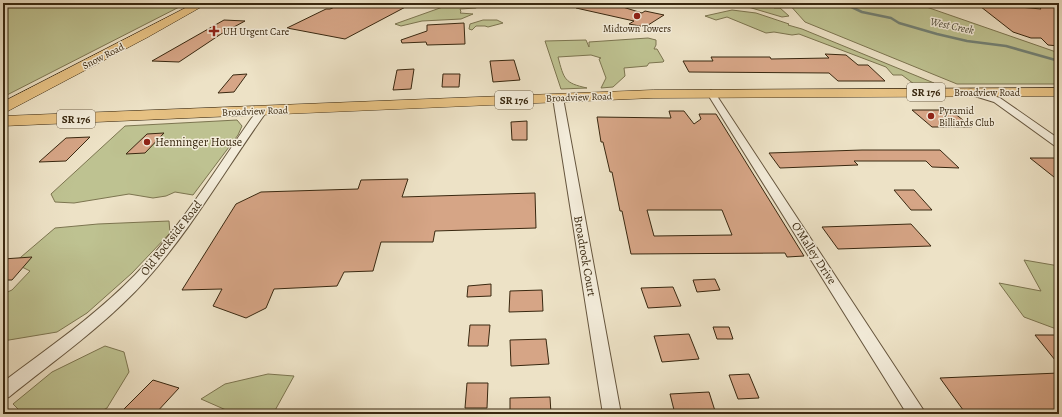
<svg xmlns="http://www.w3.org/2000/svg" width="1062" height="417" font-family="Alegreya,serif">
	<rect width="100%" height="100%" fill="#ede2c6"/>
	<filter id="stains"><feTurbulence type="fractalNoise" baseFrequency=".005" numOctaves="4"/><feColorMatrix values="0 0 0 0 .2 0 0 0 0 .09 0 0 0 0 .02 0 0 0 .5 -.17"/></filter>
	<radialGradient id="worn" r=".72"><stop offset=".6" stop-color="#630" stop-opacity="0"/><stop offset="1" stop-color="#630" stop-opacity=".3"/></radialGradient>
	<path fill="#bec291" stroke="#7c7550" d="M187,3L3,97V4Z
		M454,3H482L476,8L460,9L461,12L460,13L473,14L461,19L422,21L401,26L395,24Z
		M742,3H771L774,8H780L789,16L782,17L738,4Z
		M788,3H915L1059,53V84H957L805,22Z
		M732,10L756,13L789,24L788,25L802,29L934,83L914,84L902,75H893L886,67L799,34L792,35L774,32L766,33L727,17L716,20L705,16Z
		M483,20H497L503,23L488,27L485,26H476L472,30L469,29L470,24Z
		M648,38L656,40V45L654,49H657L664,61L663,62L649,63L647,66L624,68L625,76L613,87L601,88L606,78L599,59L601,58L591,55L558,57C564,79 564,83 587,88L561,89L545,41L586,40L589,47V42Z
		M237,120L242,126L238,135L193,195L175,192L166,196L153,198L129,194L74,203L55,202L51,194L125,126Z
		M169,221L170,233L132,273L87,313L57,332L3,341V294L12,290L30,271L14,263L55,228L98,224Z
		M1024,260L1059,266V330L1024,317L999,283L1041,291Z
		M105,346L124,352L129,372L107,408L96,414H23L13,404L52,372Z
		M268,374L294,376L273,414H227L226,410L201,399L225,384Z"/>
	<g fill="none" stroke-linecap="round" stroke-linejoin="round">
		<path stroke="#738175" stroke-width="2.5" d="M843,3L862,12L891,18L899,23L937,34L967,41L1006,46L1059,61"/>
	</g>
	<path fill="#d6a586" stroke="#392810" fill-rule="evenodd" d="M344,3H413L345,39L287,28L326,9H330Z
		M576,3H610L642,13L645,11L664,15L645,27L629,24L634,21L576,8Z
		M976,3L1041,9L1036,3H1059V46L1048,45L1041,38H1031L1013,32Z
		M224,20L245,21L221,34L179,62L152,61Z
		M464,23L465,44L427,45L426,42L402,43L401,40L427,31V25Z
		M825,54L846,55L858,65H868L885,81H838L829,73L689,72L683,61H713L711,57H770L771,59L829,58Z
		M514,60L520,80L493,82L490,61Z
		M414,69L411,89L393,90L397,70Z
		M247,74L234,92L218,93L233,75Z
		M443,74H460L459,87H442Z
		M912,110H950L972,127H932Z
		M669,111H684L694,124L701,119L699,114H716L804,256L787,257L785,253L631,254L622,211H620L612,172H610L603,142H601L597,117L671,118ZM647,210H722L732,235L654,236Z
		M527,121V140H512L511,122Z
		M164,133L145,153L126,154L147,134Z
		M90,137L66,161L39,162L66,138Z
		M862,150H940L959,168L932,167L926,161H854L858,165L780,168L769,153Z
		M1030,158H1059V181Z
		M408,179L402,197L535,193L536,228L435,231L433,242H381L373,271L344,272L337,286L274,289L266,308L246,318L213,306L222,289L182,290L236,204L261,192L358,189L361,180Z
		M894,190H914L932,210H911Z
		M911,224L931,246L838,249L822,227Z
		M32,257L12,280H3V259Z
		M715,279L720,290L697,292L693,280Z
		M491,284V296L467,297L468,286Z
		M673,287L681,306L648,308L641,288Z
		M542,290L543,311L509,312L510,291Z
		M470,325H490L488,346H468Z
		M713,327H729L733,339H717Z
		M689,334L699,359L662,362L654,336Z
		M1035,335H1059V365Z
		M546,339L549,364L511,366L510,340Z
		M1059,373V411L1006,414H966L940,378Z
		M749,374L759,398L738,399L729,375Z
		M153,380L179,388L155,414H119Z
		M467,383H488L487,408H465Z
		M709,392L716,414H675L670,394Z
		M550,397L551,414H510V398Z"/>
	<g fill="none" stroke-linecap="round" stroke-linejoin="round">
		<g stroke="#66563e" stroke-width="2">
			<path id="minor" d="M971,89L1000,98L1059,139V147L1055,146L994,102L968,94L967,92L968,90Z
				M711,90L715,93L926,414H907L707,93Z
				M558,95L563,98L621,414H603L553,98Z
				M262,108L267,111C226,168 192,229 145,281C105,325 55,360 9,397L3,399V382C48,348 95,316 135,275C180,228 214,172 251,119L259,109Z"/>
		</g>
		<g stroke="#392810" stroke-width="1">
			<path id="primary" d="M195,3H208L148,37L8,111L3,112V102Z
				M1059,88V96L653,98L3,126V116L653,90Z"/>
		</g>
		<use href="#minor" fill="#f3ecda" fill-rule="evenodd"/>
		<use href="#primary" fill="#e6c183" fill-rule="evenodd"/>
	</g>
	<g fill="#8f2418" stroke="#f3ecda" stroke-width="1.5">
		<circle cx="637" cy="16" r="4"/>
		<path d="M212 25h4v4h4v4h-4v4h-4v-4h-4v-4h4z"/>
		<circle cx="931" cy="116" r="4"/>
		<circle cx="147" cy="142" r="4"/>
	</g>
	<g text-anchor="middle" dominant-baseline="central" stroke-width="3" stroke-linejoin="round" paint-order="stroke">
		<g font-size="10" fill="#392810" stroke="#f3ecda" text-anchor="start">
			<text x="637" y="28" text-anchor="middle">Midtown Towers</text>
			<text x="223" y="31">UH Urgent Care</text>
			<text x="939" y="110">Pyramid<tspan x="939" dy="12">Billiards Club</tspan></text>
		</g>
		<g font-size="10" fill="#392810" stroke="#f3ecda">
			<text transform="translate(103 56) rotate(-27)">Snow Road</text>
			<text x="987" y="92">Broadview Road</text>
			<text transform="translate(579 97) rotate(-2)">Broadview Road</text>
			<text transform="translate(255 111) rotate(-2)">Broadview Road</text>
		</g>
		<g font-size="11" font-style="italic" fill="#514d3a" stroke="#f3ecda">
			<text transform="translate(952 26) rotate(12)">West Creek</text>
		</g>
		<g fill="#f3ecda" stroke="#71634d" stroke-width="1">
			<rect x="907" y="83" width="38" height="18" rx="3"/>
			<rect x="495" y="91" width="38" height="18" rx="3"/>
			<rect x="57" y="110" width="38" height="18" rx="3"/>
		</g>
		<g font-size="11" font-weight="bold" fill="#392810">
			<text x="926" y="92">SR 176</text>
			<text x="514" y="100">SR 176</text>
			<text x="76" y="119">SR 176</text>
		</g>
		<g font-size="12" fill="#392810" stroke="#f3ecda" text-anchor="start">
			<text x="155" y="142">Henninger House</text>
		</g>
		<g font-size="12" fill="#392810" stroke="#f3ecda">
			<text transform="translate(171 238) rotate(-52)">Old Rockside Road</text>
			<text transform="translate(814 253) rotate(57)">O'Malley Drive</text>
			<text transform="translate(585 256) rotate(80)">Broadrock Court</text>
		</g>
	</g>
	<rect width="1062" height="417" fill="none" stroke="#ede2c6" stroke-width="16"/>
	<rect x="4" y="4" width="1054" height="409" fill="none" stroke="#392810" stroke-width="2"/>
	<rect x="8" y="8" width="1046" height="401" fill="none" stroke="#392810"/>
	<rect width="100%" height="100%" filter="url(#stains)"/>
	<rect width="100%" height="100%" fill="url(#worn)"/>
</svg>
